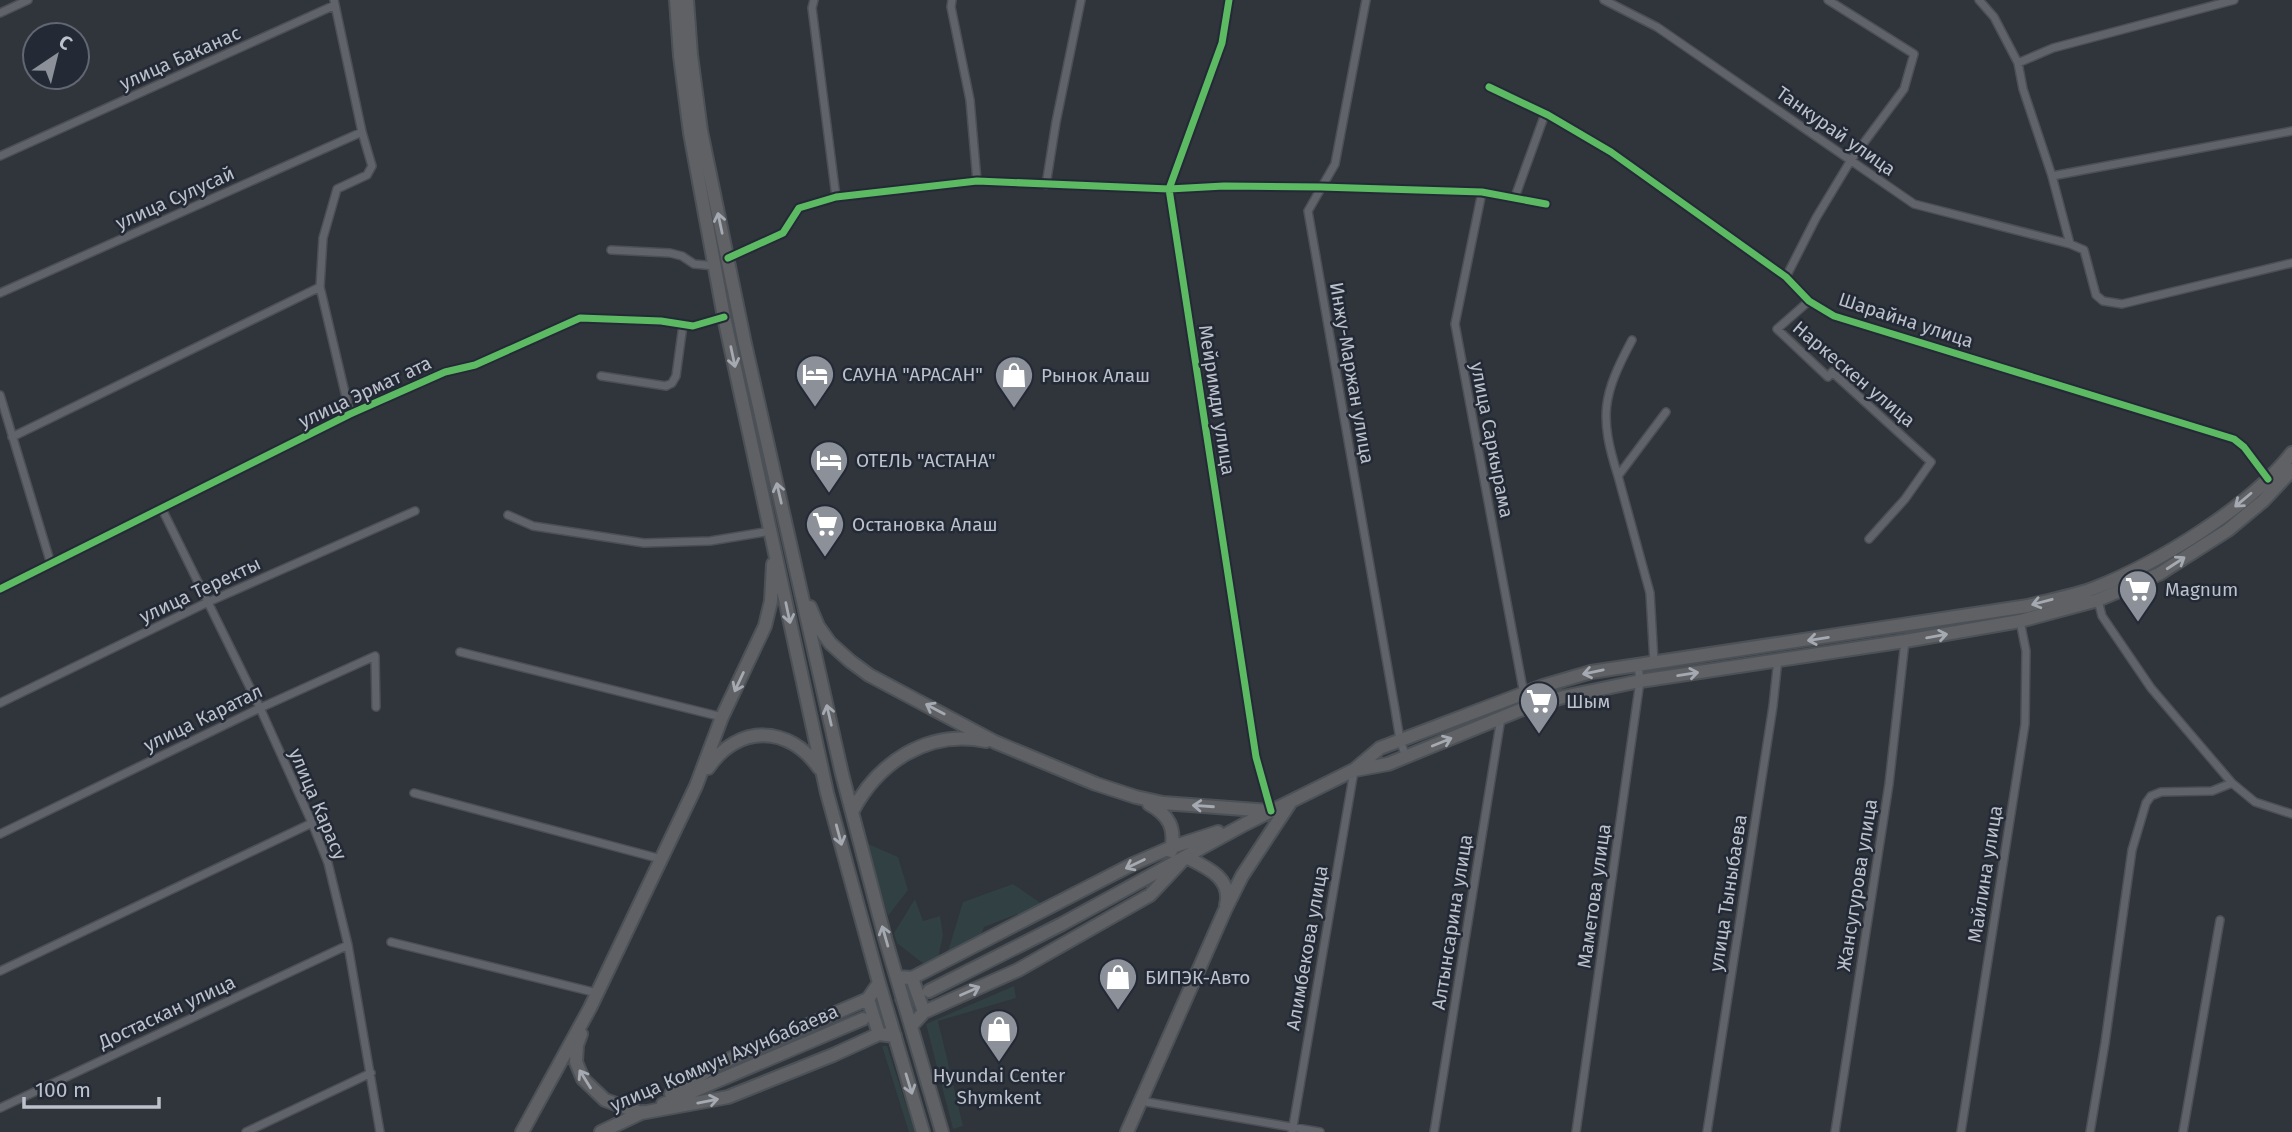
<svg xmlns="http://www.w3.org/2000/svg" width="2292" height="1132" font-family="'Fira Sans',sans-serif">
	<rect width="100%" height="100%" fill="#30343b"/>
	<path fill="#304043" d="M866,843L898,857L908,890L888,916Z
		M1013,884L1049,909L1025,919L1017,914L984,927L979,940L946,958L963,902Z
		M915,899L923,921L940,916L943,935L937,964L925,965L897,943L894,933Z
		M1014,986L1016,998L938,1021L963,1126L953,1129L926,1024Z
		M882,1046H887L915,1132H909Z"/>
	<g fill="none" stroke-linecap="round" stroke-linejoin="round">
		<path stroke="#454951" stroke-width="12" stroke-dasharray="12 6" stroke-linecap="butt" d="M863,1019L927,992"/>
		<g stroke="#4c4f54" stroke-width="10">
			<path id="street" d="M334,0L362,132L372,166L367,175L337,189L323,238L320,287L350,414
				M814,0L812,8L836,197
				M952,0L951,7L970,100L977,181
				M1229,0L1222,43L1169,189L1256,757L1271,811
				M1366,0L1335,164L1308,211L1395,709L1400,740L1406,757
				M1604,0L1657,27L1914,204L2070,244
				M1979,0L1994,17L2018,63L2023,89L2052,176L2070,244L2084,250L2096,295L2103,301L2122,304L2292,263
				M0,13L28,0
				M2018,63L2053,48L2234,0
				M1489,87L1548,115L1611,152L1786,277L1809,301L1834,316L2234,439L2244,447L2268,479
				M0,156L335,5
				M2052,176L2292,131
				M1046,185L1056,122L1081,0
				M1482,192L1455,324L1524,694
				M1515,197L1545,114
				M611,250L670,253L682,256L694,264L715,266
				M728,258L783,233L799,208L836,197L977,181L1169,189L1224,186L1321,187L1482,192L1546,204
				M1786,277L1816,218L1851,160L1904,89L1914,54L1828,0
				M0,293L362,132
				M1809,301L1777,329L1828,377L1832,372L1931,462L1905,499L1869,539
				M1632,340C1602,396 1599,416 1618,476L1666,412
				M601,376L666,386L672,383L676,376L683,325
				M0,395L51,564
				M12,437L320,287
				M1618,476L1650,593L1654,662
				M162,509L260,708L312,823L328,863L348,945L380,1132
				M508,515L533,526L644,543L710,541L771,531
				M0,589L350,414L445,372L475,365L580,318L661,321L693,326L724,317
				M2098,600L2102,616L2151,688L2232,783
				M460,652L722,717
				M0,703L206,603L415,511
				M414,793L661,859
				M0,834L260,708L375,656L376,707
				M391,942L597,993
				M0,971L312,823
				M1141,1101L1320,1132
				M0,1108L348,945
				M246,1132L371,1073
				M1292,1132L1354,771
				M1434,1132L1501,718
				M1576,1132L1640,681L1638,665
				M1707,1132L1773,706L1778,659
				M1835,1132L1889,784L1905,641
				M1961,1132L2025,724L2026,651L2020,621
				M2090,1132L2105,1043L2132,850L2146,803L2151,796L2161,792L2212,791L2232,783L2255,802L2292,814
				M2183,1132L2220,920"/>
		</g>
		<g stroke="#4c5157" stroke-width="16">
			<path id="highway" d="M676,0L680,56L690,133L724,317L827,793L879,983L923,1132
				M687,0L691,55L701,131L745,344L842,774L885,938L942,1132
				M810,607L818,626L830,643L850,661L869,675L995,742L1096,784L1136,797L1163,803L1270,811
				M708,768C738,724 789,725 819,768
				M1355,770L1388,764L1525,708L1563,697L1640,681L1905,641L2020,621L2098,600L2159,574L2228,530L2263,501L2292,470
				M1149,804C1169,815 1176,828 1171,851
				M852,812C878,762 928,729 986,741
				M1186,857C1206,867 1233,878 1226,905
				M897,977L912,978L1133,864L1172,847L1218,832
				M912,978L924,1012
				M929,991L1062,924L1245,824L1354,770L1380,748L1543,686L1591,672L2028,606C2050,600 2074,596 2095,588C2158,563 2250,507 2292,453
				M868,999L879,1034
				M912,1025L924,1012L1018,970L1150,895L1181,862
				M581,1034L577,1045L576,1062L583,1079L605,1100L641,1113L728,1097L833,1055L879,1034L895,1036
				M671,1094L718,1064L868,999L879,983
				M663,1104L863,1019
				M522,1132L590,1008L696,786L722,717L765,626L771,601L773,564
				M601,1132L643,1112
				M1127,1132L1225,910L1242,876L1290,803"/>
		</g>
		<use href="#street" stroke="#60636a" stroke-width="7"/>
		<use href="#highway" stroke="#5f6164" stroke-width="12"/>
		<g stroke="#232a36" stroke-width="11">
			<path id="cycleway" d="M1229,0L1222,43L1169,189L1256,757L1271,811
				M1489,87L1548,115L1611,152L1786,277L1809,301L1834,316L2234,439L2244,447L2268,479
				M728,258L783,233L799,208L836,197L977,181L1169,189L1224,186L1321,187L1482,192L1546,204
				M0,589L350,414L445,372L475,365L580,318L661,321L693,326L724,317"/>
		</g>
		<use href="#cycleway" stroke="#5cba63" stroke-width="7"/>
	</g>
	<defs><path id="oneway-shaft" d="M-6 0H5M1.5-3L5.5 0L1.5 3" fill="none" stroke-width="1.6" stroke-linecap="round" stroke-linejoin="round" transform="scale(1.75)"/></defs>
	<g stroke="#a5a9b1">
		<use href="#oneway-shaft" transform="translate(720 223) rotate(-102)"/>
		<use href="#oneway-shaft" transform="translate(733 357) rotate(78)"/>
		<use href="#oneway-shaft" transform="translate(779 493) rotate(-103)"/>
		<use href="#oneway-shaft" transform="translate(2243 500) rotate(140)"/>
		<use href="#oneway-shaft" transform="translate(2176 563) rotate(-33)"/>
		<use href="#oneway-shaft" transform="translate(2042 602) rotate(165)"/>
		<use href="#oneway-shaft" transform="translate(788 613) rotate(78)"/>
		<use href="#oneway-shaft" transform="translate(1937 636) rotate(-10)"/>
		<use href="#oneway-shaft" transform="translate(1818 639) rotate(171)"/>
		<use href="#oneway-shaft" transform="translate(1593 672) rotate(168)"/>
		<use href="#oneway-shaft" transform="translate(1688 674) rotate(-9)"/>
		<use href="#oneway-shaft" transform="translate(739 682) rotate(115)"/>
		<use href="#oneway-shaft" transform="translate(935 709) rotate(-152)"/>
		<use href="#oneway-shaft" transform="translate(829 715) rotate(-103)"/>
		<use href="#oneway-shaft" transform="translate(1442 742) rotate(-22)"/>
		<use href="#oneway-shaft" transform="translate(1203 806) rotate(-176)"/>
		<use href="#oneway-shaft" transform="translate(839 835) rotate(75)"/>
		<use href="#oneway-shaft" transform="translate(1135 864) rotate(154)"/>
		<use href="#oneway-shaft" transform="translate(885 936) rotate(-106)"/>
		<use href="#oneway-shaft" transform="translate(970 991) rotate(-24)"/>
		<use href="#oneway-shaft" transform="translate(585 1079) rotate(-122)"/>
		<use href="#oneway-shaft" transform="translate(909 1084) rotate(73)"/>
		<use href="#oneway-shaft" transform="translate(708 1101) rotate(-11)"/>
	</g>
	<defs>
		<g id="hotel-pin" transform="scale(2.0125)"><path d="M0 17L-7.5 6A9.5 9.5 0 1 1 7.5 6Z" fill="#8b9099" stroke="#232a36"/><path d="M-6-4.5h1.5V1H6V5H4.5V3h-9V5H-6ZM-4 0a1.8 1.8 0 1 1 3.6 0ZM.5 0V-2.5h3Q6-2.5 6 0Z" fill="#fff"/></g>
		<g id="shop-pin" transform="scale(2.0125)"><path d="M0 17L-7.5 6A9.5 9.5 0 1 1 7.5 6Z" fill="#8b9099" stroke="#232a36"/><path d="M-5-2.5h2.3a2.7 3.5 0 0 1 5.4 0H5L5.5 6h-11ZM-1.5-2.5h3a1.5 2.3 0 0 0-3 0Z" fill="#fff"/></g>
		<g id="supermarket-pin" transform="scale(2.0125)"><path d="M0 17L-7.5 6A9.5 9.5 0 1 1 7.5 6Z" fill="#8b9099" stroke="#232a36"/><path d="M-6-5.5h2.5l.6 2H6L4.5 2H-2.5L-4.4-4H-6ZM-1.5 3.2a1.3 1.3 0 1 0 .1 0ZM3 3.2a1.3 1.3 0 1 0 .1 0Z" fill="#fff"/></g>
	</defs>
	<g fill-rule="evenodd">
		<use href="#hotel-pin" x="815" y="374"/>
		<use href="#shop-pin" x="1014" y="375"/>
		<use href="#hotel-pin" x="829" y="460"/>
		<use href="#supermarket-pin" x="825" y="524"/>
		<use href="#supermarket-pin" x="2138" y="589"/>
		<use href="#supermarket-pin" x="1539" y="701"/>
		<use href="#shop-pin" x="1118" y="977"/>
		<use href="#shop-pin" x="999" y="1029"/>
	</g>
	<g text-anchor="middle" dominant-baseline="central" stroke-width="5" stroke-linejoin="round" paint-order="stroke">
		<g font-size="19" fill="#bcc1cb" stroke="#232a36">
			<text transform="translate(180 58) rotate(-24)">улица Баканас</text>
			<text transform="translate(1836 131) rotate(35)">Танкурай улица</text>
			<text transform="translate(175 198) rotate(-24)">улица Сулусай</text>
			<text transform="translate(1906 320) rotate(18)">Шарайна улица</text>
			<text transform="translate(1352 373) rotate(80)">Инжу-Маржан улица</text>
			<text transform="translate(1854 374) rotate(40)">Наркескен улица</text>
			<text transform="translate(365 392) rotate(-25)">улица Эрмат ата</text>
			<text transform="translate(1217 400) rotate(81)">Мейримди улица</text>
			<text transform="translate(1492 440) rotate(79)">улица Саркырама</text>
			<text transform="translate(200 590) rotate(-25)">улица Теректы</text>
			<text transform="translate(203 718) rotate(-26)">улица Каратал</text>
			<text transform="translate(318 804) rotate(67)">улица Карасу</text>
			<text transform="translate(1985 874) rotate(-81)">Майлина улица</text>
			<text transform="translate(1857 885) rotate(-81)">Жансугурова улица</text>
			<text transform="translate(1728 893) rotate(-81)">улица Тыныбаева</text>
			<text transform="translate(1594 896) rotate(-82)">Маметова улица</text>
			<text transform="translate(1452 922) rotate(-81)">Алтынсарина улица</text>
			<text transform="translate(1307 948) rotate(-80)">Алимбекова улица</text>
			<text transform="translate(167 1012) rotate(-25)">Достаскан улица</text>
			<text transform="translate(724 1058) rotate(-23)">улица Коммун Ахунбабаева</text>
		</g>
		<g font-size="19" fill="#bcc1cb" stroke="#232a36" text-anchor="start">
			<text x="842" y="374">САУНА "АРАСАН"</text>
			<text x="1041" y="375">Рынок Алаш</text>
			<text x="856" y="460">ОТЕЛЬ "АСТАНА"</text>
			<text x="852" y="524">Остановка Алаш</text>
			<text x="2165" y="589">Magnum</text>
			<text x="1566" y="701">Шым</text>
			<text x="1145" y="977">БИПЭК-Авто</text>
			<text x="999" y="1075" text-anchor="middle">Hyundai Center<tspan x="999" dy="22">Shymkent</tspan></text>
		</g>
	</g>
	<g transform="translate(56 56) rotate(35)"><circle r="33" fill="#232a36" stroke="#606672" stroke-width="2"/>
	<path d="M0-5L12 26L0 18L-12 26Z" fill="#8b9099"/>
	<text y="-10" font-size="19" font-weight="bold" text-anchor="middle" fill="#bcc1cb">С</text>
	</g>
	<path d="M24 1097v10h135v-10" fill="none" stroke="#bcc1cb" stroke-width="3.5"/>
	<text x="35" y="1097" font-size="21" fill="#bcc1cb" stroke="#232a36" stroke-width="5" paint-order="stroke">100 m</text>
</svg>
